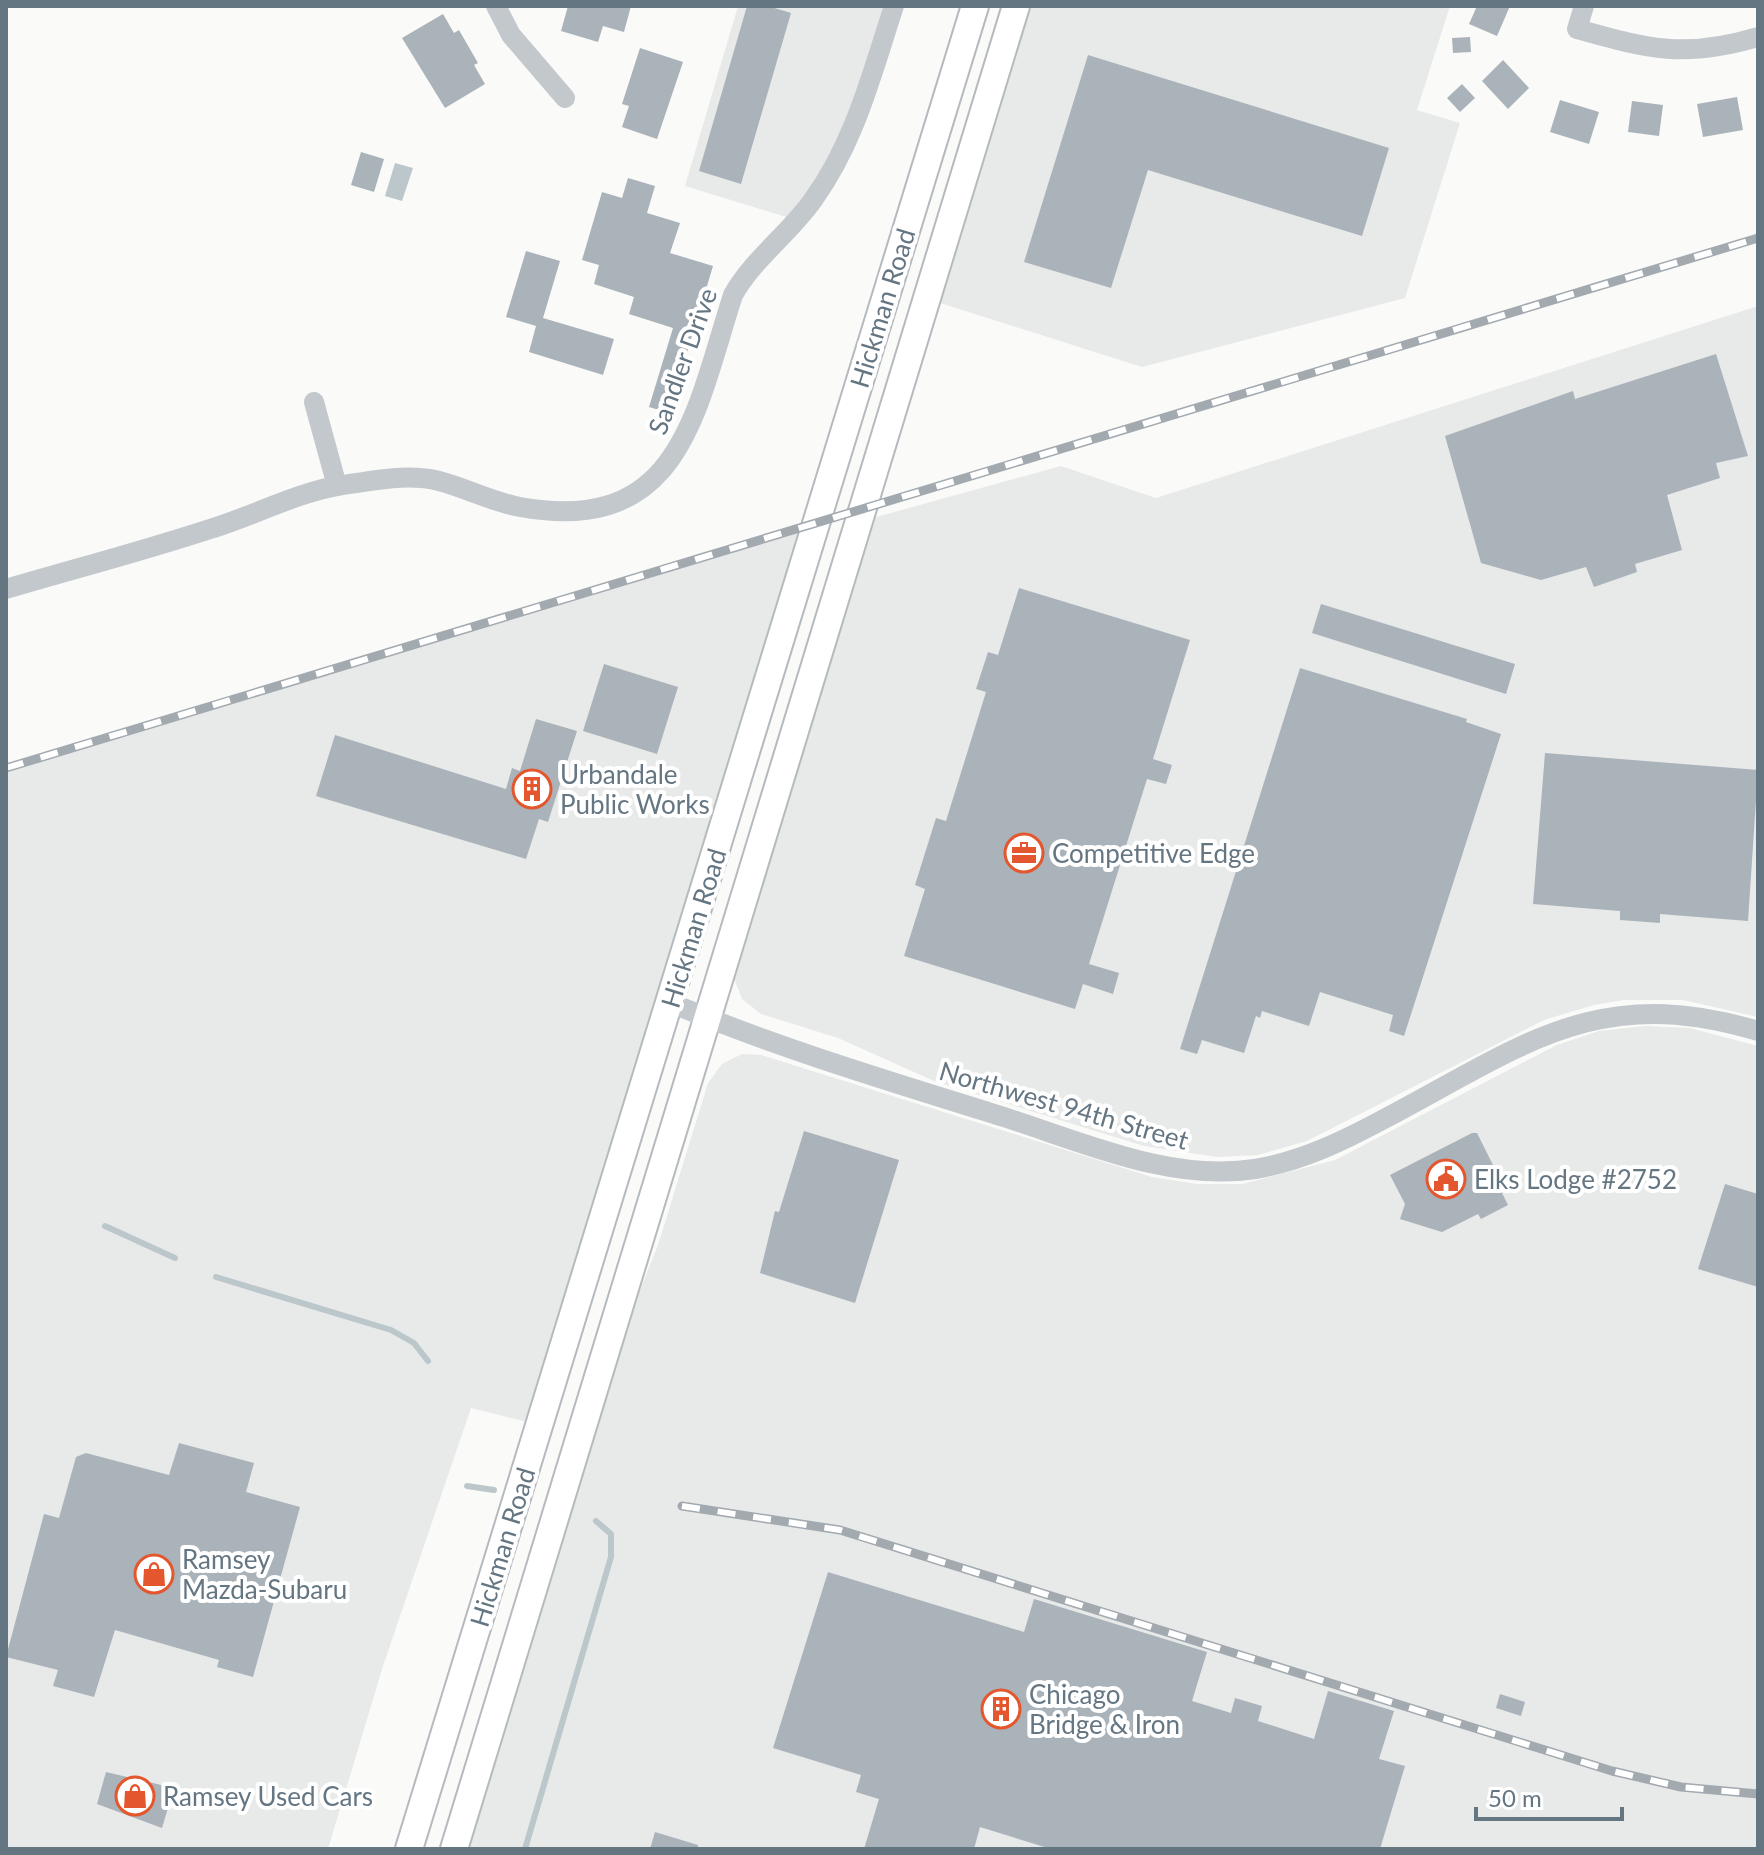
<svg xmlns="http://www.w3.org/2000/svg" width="1764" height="1855" font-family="Lato,sans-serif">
	<rect width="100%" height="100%" fill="#fafaf8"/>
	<path fill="#e8e9e9" d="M738,6H894L859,114L796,220L685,186Z
		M1027,6H1450L1417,110L1460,123L1405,298L1142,367L937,302Z
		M1758,306V1017L1683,1000H1624L1594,1005L1544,1020L1307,1141L1258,1155L1217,1157L1144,1146L934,1081L838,1038L761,1014L742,999L733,976L869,519L1061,466L1156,498Z
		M817,520L539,1425L471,1408L383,1666L328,1849H6V768Z
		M1645,1026L1690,1028L1758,1046V1849H466L611,1363L658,1245L708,1083L722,1064L742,1054L761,1055L1152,1177L1197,1184H1242L1335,1160L1557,1045L1599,1031Z"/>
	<path fill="#bbc7cb" d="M395,163L413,168L402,201L385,196Z"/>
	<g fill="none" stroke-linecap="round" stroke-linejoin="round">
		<path stroke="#bbc7cb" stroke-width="6" d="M105,1226L175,1258
			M216,1277L391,1330L414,1343L428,1361
			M467,1486L494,1490
			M525,1849L611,1557V1534L596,1521"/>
	</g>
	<path fill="#aab3b9" d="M568,6H631L624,32L603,26L598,42L561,31Z
		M747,6H768L791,13L741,184L699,171Z
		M1477,6H1510L1497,36L1469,24Z
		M443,14L454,33L459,30L478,63L474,65L485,84L445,108L402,38Z
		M1470,37L1471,52L1453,53L1452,38Z
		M640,48L683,62L657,139L622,127L629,106L622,104Z
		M1088,55L1389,148L1362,236L1148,170L1111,288L1024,262Z
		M1503,60L1529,88L1508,109L1482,81Z
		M1462,84L1475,98L1460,112L1447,98Z
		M1737,97L1743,130L1703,137L1697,104Z
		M1560,100L1599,112L1589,144L1550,132Z
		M1632,101L1663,105L1659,136L1628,132Z
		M361,152L384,159L374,192L351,185Z
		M628,178L655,186L647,213L680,223L670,253L713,266L669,413L649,407L673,328L629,314L634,297L594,284L599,265L582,260L602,192L622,198Z
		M526,251L560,261L543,318L614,339L603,375L529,352L536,326L506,317Z
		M1716,354L1748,456L1716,463L1720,478L1667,495L1682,550L1635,564L1637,572L1594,587L1586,567L1541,580L1481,563L1445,436L1573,391L1575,399Z
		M1019,588L1190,640L1153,759L1172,765L1166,784L1147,779L1089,964L1119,973L1113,994L1083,984L1075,1009L904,956L925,889L915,885L936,818L946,821L986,692L976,689L988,652L998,655Z
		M1321,604L1515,664L1506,694L1312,633Z
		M604,664L678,687L657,754L583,731Z
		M1300,668L1467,719L1466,722L1501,734L1404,1036L1389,1031L1393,1015L1320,992L1309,1026L1262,1011L1260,1018L1256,1016L1244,1053L1202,1040L1197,1054L1180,1049Z
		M536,719L577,731L548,822L539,819L526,859L316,796L335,735L506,789L512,768L520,771Z
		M1545,753L1758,770L1748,921L1660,914V923L1620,920V911L1533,904Z
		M804,1131L899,1160L855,1303L760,1273L775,1211L779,1212Z
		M1472,1133H1477L1502,1183L1498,1185L1508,1205L1481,1219L1478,1214L1442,1232L1400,1219L1405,1204L1390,1175Z
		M1725,1184L1758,1194V1287L1698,1269Z
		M179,1443L254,1463L246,1492L300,1507L253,1677L217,1667L219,1660L115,1630L94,1697L53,1686L58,1670L6,1657L44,1514L59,1518L76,1457L86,1453L169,1475Z
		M828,1572L1024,1632L1034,1599L1207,1652L1192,1701L1231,1713L1235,1698L1262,1706L1258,1721L1314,1739L1328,1691L1394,1711L1379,1759L1405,1766L1380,1849H1051L980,1827L974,1849H864L879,1799L856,1792L861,1775L773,1748Z
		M1500,1694L1525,1702L1521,1716L1496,1708Z
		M106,1772L174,1788L162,1828L97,1804Z
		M655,1832L698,1845V1849H650Z"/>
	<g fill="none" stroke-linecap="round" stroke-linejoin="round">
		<g stroke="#b5babe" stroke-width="30">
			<path id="major" d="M409,1849L975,6
				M454,1849L1016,6"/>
		</g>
		<path stroke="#c3c8cc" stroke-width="20" d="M496,6L511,35L565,98
			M1584,6L1577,29C1649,49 1684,59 1758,37
			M314,402L337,486
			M6,589C74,569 143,551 210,529C253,516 298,492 342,485C374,481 407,473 439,481C466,488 492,502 520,507C680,536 695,413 733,295C754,258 789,234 813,200C855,142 872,73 894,6
			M671,1003C776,1047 882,1079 991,1113C1074,1138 1167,1183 1255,1169C1302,1161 1343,1141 1384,1119C1521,1047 1597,982 1758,1031"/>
		<use href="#major" stroke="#fff" stroke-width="26"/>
		<g stroke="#a2aab0" stroke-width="9">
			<path id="rail" d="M6,768L1758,238
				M682,1506L840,1530L1612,1771L1681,1787L1758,1794"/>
		</g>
		<use href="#rail" stroke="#fff" stroke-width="6" stroke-dasharray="18" stroke-linecap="butt"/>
	</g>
	<defs>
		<g id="building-ring" transform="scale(2)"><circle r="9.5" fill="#fff" stroke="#e4572e" stroke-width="1.5"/><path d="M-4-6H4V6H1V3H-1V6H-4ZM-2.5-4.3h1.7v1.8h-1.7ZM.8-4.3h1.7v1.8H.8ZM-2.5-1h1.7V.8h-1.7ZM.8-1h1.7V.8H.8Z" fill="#e4572e"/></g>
		<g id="office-ring" transform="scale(2)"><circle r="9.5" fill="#fff" stroke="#e4572e" stroke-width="1.5"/><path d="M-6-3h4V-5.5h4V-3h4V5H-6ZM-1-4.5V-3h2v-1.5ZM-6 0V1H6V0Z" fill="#e4572e"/></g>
		<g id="civic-ring" transform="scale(2)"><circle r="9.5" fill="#fff" stroke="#e4572e" stroke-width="1.5"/><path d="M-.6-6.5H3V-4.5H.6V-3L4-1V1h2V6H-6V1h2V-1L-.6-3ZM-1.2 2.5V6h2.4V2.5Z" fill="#e4572e"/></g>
		<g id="shop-ring" transform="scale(2)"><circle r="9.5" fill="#fff" stroke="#e4572e" stroke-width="1.5"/><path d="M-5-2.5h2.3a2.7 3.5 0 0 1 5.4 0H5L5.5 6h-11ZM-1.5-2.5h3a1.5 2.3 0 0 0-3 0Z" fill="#e4572e"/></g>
	</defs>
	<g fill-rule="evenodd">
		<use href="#building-ring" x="532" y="789"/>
		<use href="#office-ring" x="1024" y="853"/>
		<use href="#civic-ring" x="1446" y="1179"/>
		<use href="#shop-ring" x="154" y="1574"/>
		<use href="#building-ring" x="1001" y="1709"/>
		<use href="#shop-ring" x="135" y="1796"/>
	</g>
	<g text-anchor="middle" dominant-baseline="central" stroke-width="8" stroke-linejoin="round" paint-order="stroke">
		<g font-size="26" fill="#657683" stroke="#fff">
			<text transform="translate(882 308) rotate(-73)">Hickman Road</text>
			<text transform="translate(682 361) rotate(-70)">Sandler Drive</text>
			<text transform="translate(693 928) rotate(-73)">Hickman Road</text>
			<text transform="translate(1064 1105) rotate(16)">Northwest 94th Street</text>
			<text transform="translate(502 1547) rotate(-73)">Hickman Road</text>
		</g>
		<g font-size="26" fill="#657683" stroke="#fff" text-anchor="start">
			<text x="560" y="774">Urbandale<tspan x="560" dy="30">Public Works</tspan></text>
			<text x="1052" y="853">Competitive Edge</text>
			<text x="1474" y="1179">Elks Lodge #2752</text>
			<text x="182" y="1559">Ramsey<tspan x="182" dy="30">Mazda-Subaru</tspan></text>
			<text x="1029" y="1694">Chicago<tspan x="1029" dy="30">Bridge &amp; Iron</tspan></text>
			<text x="163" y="1796">Ramsey Used Cars</text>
		</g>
	</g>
	<rect width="1764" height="1855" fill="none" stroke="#657683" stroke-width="16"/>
	<path d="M1476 1807v12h146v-12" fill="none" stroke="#657683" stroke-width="4"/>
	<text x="1488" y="1807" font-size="24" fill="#657683" stroke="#ffffff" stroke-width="6" paint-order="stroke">50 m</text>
</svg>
